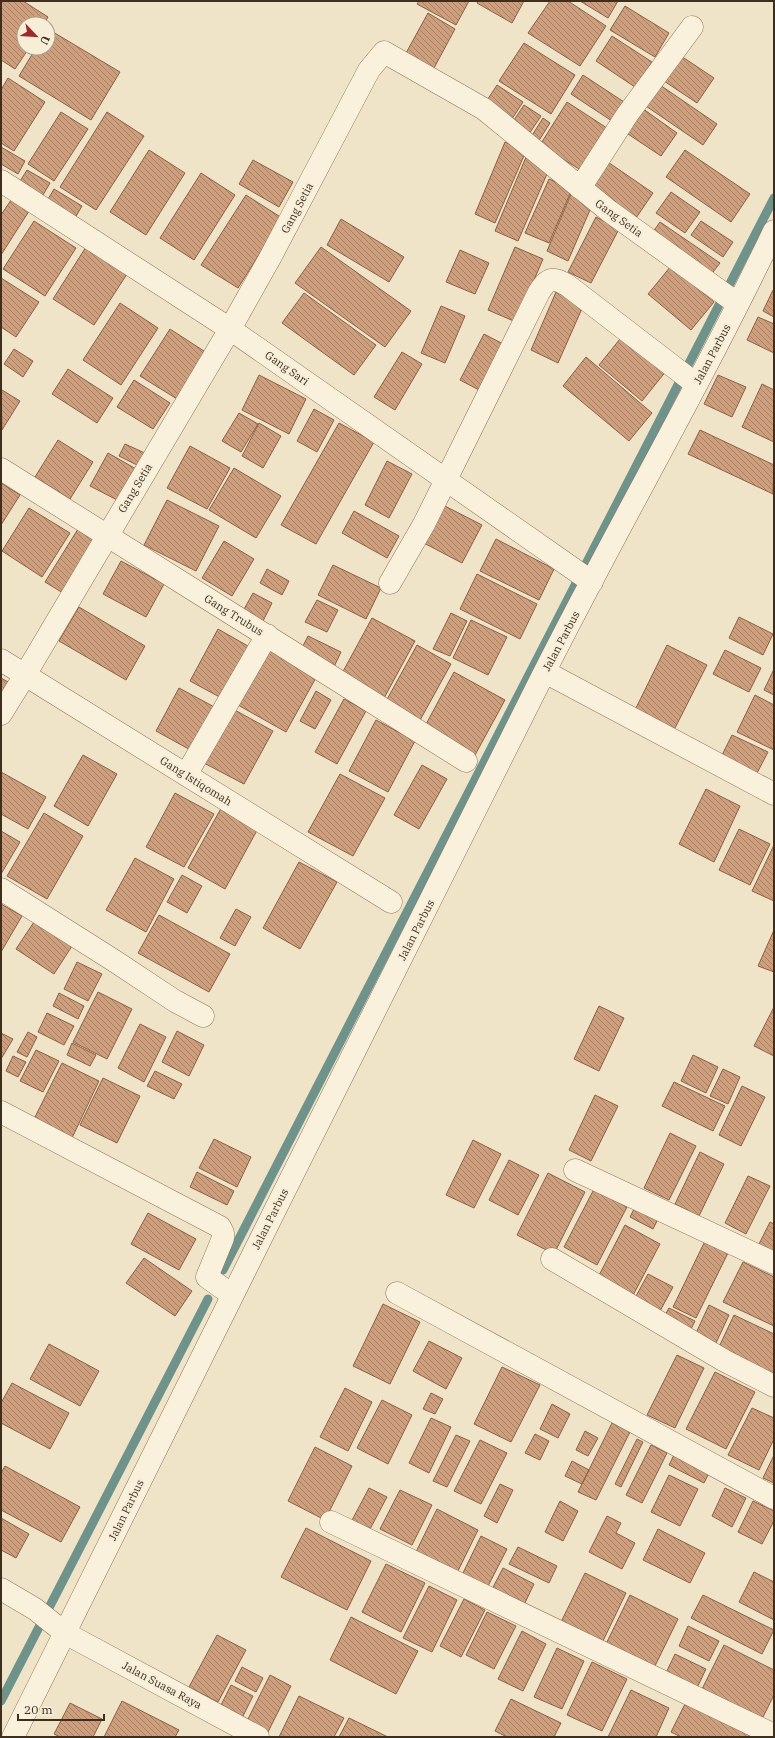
<svg xmlns="http://www.w3.org/2000/svg" width="775" height="1738" font-family="'IBM Plex Serif',serif">
	<defs>
		<pattern id="building-back-hatch" width="6" height="6" patternUnits="userSpaceOnUse"><rect width="6" height="6" fill="#cf9f7d"/><path d="M-1 5l2 2M0 0l6 6M5-1l2 2" fill="none" stroke="#a98266"/></pattern>
	</defs>
	<rect width="100%" height="100%" fill="#f0e4c8"/>
	<g fill="none" stroke-linecap="round" stroke-linejoin="round">
		<path stroke="#6f938a" stroke-width="9" d="M223,1270L774,198
			M1,1701L208,1299"/>
	</g>
	<path fill="url(#building-back-hatch)" stroke="#8d5f41" d="M1,1H23L48,17L44,24H24V48H29L15,69L1,60Z
		M419,1H469L456,25L417,4Z
		M478,1H524L512,23L477,3Z
		M550,1H568L606,26L580,66L528,33Z
		M580,1H618L608,18Z
		M625,6L669,33L655,57L610,30Z
		M428,13L455,29L434,68L406,53Z
		M48,29L120,72L91,120L19,76L36,48H48Z
		M612,36L652,62L635,87L596,61Z
		M524,43L575,75L551,114L499,81Z
		M678,54L714,78L697,103L661,79Z
		M583,75L624,102L612,121L571,94Z
		M8,78L45,102L14,151L1,143V90Z
		M657,83L717,124L703,145L643,104Z
		M497,85L523,102L510,122L484,105Z
		M567,102L610,130L584,172L540,145Z
		M524,105L541,116L527,137L510,126Z
		M639,106L677,133L661,156L622,130Z
		M61,112L88,129L54,181L28,164Z
		M107,112L144,136L96,210L60,187Z
		M543,118L550,123L538,142L531,137Z
		M505,142L526,151L495,223L475,214Z
		M1,147L25,161L18,174L1,164Z
		M149,150L185,173L146,235L110,212Z
		M685,150L750,194L731,222L666,177Z
		M526,157L550,167L518,241L495,231Z
		M253,160L293,182L279,207L239,184Z
		M605,160L653,193L636,218L587,186Z
		M27,170L50,183L40,200L17,186Z
		M201,173L235,195L194,260L160,238Z
		M549,179L572,189L549,243L525,233Z
		M54,189L82,206L72,223L44,206Z
		M671,192L700,212L685,233L656,213Z
		M571,194L593,203L568,261L547,251Z
		M246,195L282,218L238,288L201,265Z
		M13,197L31,208L1,255V215Z
		M596,217L619,229L591,283L568,272Z
		M341,219L404,257L389,282L327,245Z
		M34,221L76,248L45,296L3,269Z
		M701,221L733,242L723,257L691,235Z
		M660,222L720,263L710,276L650,236Z
		M86,247L127,274L94,325L53,299Z
		M321,247L411,311L385,347L295,283Z
		M515,247L543,259L516,322L488,310Z
		M460,250L489,263L475,294L446,282Z
		M671,266L714,302L691,330L648,294Z
		M1,278L39,302L16,337L1,327Z
		M773,290H774V317L763,311Z
		M556,292L584,304L558,363L531,350Z
		M304,293L376,345L354,375L282,323Z
		M120,303L158,328L121,385L83,360Z
		M441,306L465,316L445,363L421,353Z
		M758,317L774,324V353L747,340Z
		M170,329L207,353L177,399L140,376Z
		M484,334L505,345L481,391L460,380Z
		M624,334L667,370L642,401L599,365Z
		M14,349L33,361L23,377L4,364Z
		M402,352L422,364L395,410L374,397Z
		M586,357L652,413L629,441L563,386Z
		M68,369L113,398L97,423L52,394Z
		M259,375L306,399L289,434L242,410Z
		M718,375L746,387L732,417L704,404Z
		M134,380L170,403L153,429L117,407Z
		M762,384L774,390V442L742,427Z
		M2,390L20,401L2,430L1,391Z
		M314,409L334,420L317,452L297,441Z
		M239,413L258,424L241,452L222,441Z
		M259,423L281,436L263,468L242,456Z
		M339,423L374,442L316,544L281,525Z
		M700,430L774,465L773,494L688,454Z
		M58,440L93,462L70,499L35,477Z
		M125,444L147,454L141,467L119,456Z
		M190,446L230,468L207,509L167,488Z
		M108,453L138,470L121,502L90,486Z
		M387,461L412,474L389,518L365,505Z
		M234,468L281,496L256,538L209,510Z
		M1,483L20,495L1,525Z
		M167,500L219,526L196,571L144,545Z
		M439,503L482,525L462,563L420,541Z
		M29,508L70,533L42,577L2,551Z
		M354,511L399,536L387,558L342,533Z
		M78,529L96,541L63,593L45,582Z
		M496,539L554,569L539,600L480,571Z
		M224,541L254,559L232,596L202,578Z
		M121,561L164,584L146,617L103,594Z
		M333,565L381,588L366,619L318,595Z
		M267,569L289,581L282,595L260,583Z
		M477,574L537,604L520,639L460,609Z
		M253,593L272,603L263,621L243,611Z
		M317,600L338,610L327,632L305,622Z
		M79,607L145,646L126,680L59,641Z
		M451,613L467,621L450,656L433,649Z
		M739,617L773,634L763,655L729,638Z
		M372,618L415,641L383,700L340,677Z
		M471,620L507,637L488,675L453,658Z
		M218,629L255,650L227,701L190,681Z
		M308,636L341,652L333,669L300,652Z
		M417,645L451,664L419,722L385,703Z
		M667,645L707,665L674,730L635,710Z
		M270,648L318,674L286,732L238,705Z
		M725,650L761,668L749,692L713,674Z
		M774,669V695L764,690Z
		M454,672L505,700L475,755L424,728Z
		M1,678L10,683L1,698Z
		M179,688L220,710L196,753L156,731Z
		M316,691L331,700L315,729L300,721Z
		M755,695L774,705V750L737,732Z
		M344,699L366,711L337,764L315,752Z
		M231,708L273,731L244,784L202,762Z
		M376,720L415,741L388,792L349,771Z
		M732,735L768,752L755,777L720,759Z
		M83,755L117,774L88,826L54,806Z
		M422,765L447,779L419,829L394,815Z
		M1,772L46,797L28,829L1,814Z
		M340,774L385,798L353,856L308,832Z
		M706,789L740,806L714,862L679,844Z
		M175,793L214,814L184,867L146,847Z
		M224,803L261,823L225,889L188,868Z
		M44,813L83,836L47,899L7,876Z
		M739,829L770,844L750,885L719,870Z
		M1,831L20,842L1,874Z
		M774,845V901L752,891Z
		M135,858L174,879L146,932L106,910Z
		M299,862L337,882L300,949L263,928Z
		M182,875L202,886L187,913L167,902Z
		M1,904L22,916L1,952Z
		M236,909L251,917L235,946L220,938Z
		M159,915L230,954L209,992L138,953Z
		M34,922L72,946L54,974L16,949Z
		M774,930V972L758,966Z
		M77,962L102,974L88,1001L64,989Z
		M98,992L132,1009L107,1059L73,1042Z
		M59,993L84,1006L78,1019L53,1006Z
		M599,1006L624,1018L599,1071L574,1059Z
		M774,1007V1056L754,1046Z
		M47,1013L74,1026L64,1045L38,1032Z
		M140,1024L166,1037L144,1082L118,1068Z
		M177,1031L204,1045L189,1076L162,1062Z
		M28,1032L37,1037L27,1057L17,1052Z
		M1,1033L13,1039L1,1059Z
		M72,1043L96,1055L90,1066L67,1055Z
		M36,1050L59,1061L43,1092L20,1081Z
		M693,1055L718,1067L706,1093L681,1081Z
		M13,1056L26,1062L18,1077L6,1071Z
		M62,1063L99,1081L72,1138L34,1119Z
		M723,1069L740,1077L728,1104L710,1096Z
		M155,1071L182,1084L174,1099L147,1086Z
		M103,1078L140,1096L117,1143L80,1125Z
		M674,1082L725,1106L713,1131L662,1106Z
		M742,1086L765,1097L741,1146L719,1135Z
		M595,1095L618,1106L591,1161L569,1150Z
		M670,1133L696,1146L669,1200L644,1188Z
		M214,1139L251,1157L237,1187L199,1168Z
		M473,1140L501,1154L474,1208L446,1195Z
		M700,1152L724,1164L699,1216L675,1204Z
		M509,1160L539,1175L518,1215L489,1200Z
		M197,1172L234,1191L227,1205L190,1187Z
		M548,1173L585,1192L554,1254L517,1235Z
		M748,1176L770,1186L746,1234L725,1223Z
		M594,1189L627,1207L597,1265L564,1247Z
		M637,1203L660,1215L653,1229L630,1217Z
		M148,1213L196,1239L179,1270L131,1244Z
		M770,1222L774,1224V1256L757,1248Z
		M625,1225L660,1244L630,1301L595,1283Z
		M705,1241L728,1253L696,1318L673,1307Z
		M144,1258L192,1291L175,1316L126,1283Z
		M743,1262L774,1277V1326L723,1302Z
		M648,1274L673,1287L660,1311L635,1298Z
		M383,1304L420,1322L390,1384L353,1366Z
		M709,1305L729,1315L716,1343L696,1333Z
		M669,1308L695,1321L688,1335L661,1322Z
		M734,1315L774,1334V1377L718,1349Z
		M429,1341L462,1358L446,1389L413,1371Z
		M49,1344L99,1371L80,1406L30,1379Z
		M677,1355L704,1368L675,1428L647,1415Z
		M502,1367L540,1385L511,1442L474,1424Z
		M715,1372L755,1392L726,1449L686,1429Z
		M12,1383L69,1413L50,1449L1,1423V1403Z
		M345,1388L372,1402L348,1451L320,1437Z
		M431,1393L443,1399L435,1414L423,1409Z
		M382,1400L412,1415L388,1464L357,1448Z
		M552,1404L570,1414L558,1438L540,1429Z
		M752,1408L774,1418V1439L759,1470L728,1455Z
		M431,1418L451,1427L429,1473L409,1463Z
		M612,1423L630,1432L596,1500L578,1492Z
		M585,1431L598,1438L588,1456L576,1450Z
		M535,1434L549,1441L540,1460L525,1453Z
		M456,1435L470,1441L447,1487L433,1481Z
		M637,1439L643,1442L621,1487L615,1484Z
		M480,1440L507,1453L481,1504L454,1491Z
		M651,1445L667,1453L642,1503L626,1495Z
		M315,1447L352,1466L325,1520L288,1501Z
		M676,1451L711,1469L704,1483L669,1465Z
		M774,1455V1483L763,1478Z
		M572,1461L589,1470L582,1484L565,1476Z
		M5,1466L80,1507L61,1542L1,1510V1473Z
		M669,1475L698,1489L680,1526L651,1512Z
		M500,1484L513,1490L497,1523L484,1516Z
		M369,1488L387,1497L369,1531L351,1522Z
		M725,1488L746,1498L732,1527L712,1516Z
		M400,1490L432,1505L412,1545L380,1529Z
		M560,1501L578,1511L563,1541L545,1532Z
		M753,1501L774,1511V1521L762,1544L738,1532Z
		M437,1509L478,1530L456,1575L415,1554Z
		M607,1516L621,1523L616,1533L635,1543L622,1569L589,1552Z
		M1,1518L29,1534L16,1558L1,1550Z
		M306,1528L371,1561L347,1610L281,1577Z
		M658,1529L705,1553L690,1583L643,1560Z
		M481,1536L507,1549L486,1590L461,1577Z
		M518,1547L557,1566L549,1583L509,1564Z
		M386,1564L425,1583L401,1632L362,1612Z
		M503,1568L534,1584L522,1609L490,1593Z
		M754,1572L774,1582V1620L739,1602Z
		M585,1573L626,1593L602,1643L561,1622Z
		M429,1586L457,1600L432,1652L403,1638Z
		M630,1595L678,1619L653,1670L605,1646Z
		M703,1595L774,1630L762,1654L691,1618Z
		M464,1599L485,1610L461,1657L440,1646Z
		M487,1612L516,1626L494,1669L466,1655Z
		M351,1617L418,1651L396,1694L330,1660Z
		M688,1626L719,1641L709,1661L679,1646Z
		M522,1631L546,1644L523,1691L498,1679Z
		M217,1635L246,1650L218,1702L189,1687Z
		M724,1645L774,1670V1695L761,1721L701,1691Z
		M557,1648L584,1661L562,1709L534,1697Z
		M675,1654L706,1669L696,1690L665,1675Z
		M592,1662L627,1679L602,1731L567,1715Z
		M242,1667L263,1678L256,1692L235,1681Z
		M270,1675L291,1686L266,1736L245,1725Z
		M231,1685L253,1696L241,1720L219,1709Z
		M631,1690L669,1708L656,1737H608Z
		M299,1696L344,1718L334,1737H279Z
		M511,1699L561,1723L554,1737H507L495,1731Z
		M122,1701L179,1730L175,1737H104Z
		M686,1702L752,1734L751,1737H681L671,1732Z
		M70,1703L102,1719L93,1737H60L54,1734Z
		M349,1718L388,1737H339Z"/>
	<g fill="none" stroke-linecap="round" stroke-linejoin="round">
		<g stroke="#8d765c" stroke-width="23">
			<path id="street" d="M1,181L230,329L592,582
				M580,188L627,115L692,27
				M1,469L466,761
				M390,583L424,524L539,292C549,277 552,277 567,285L696,384
				M1,660L391,902
				M545,672L774,794
				M1,714L22,680L230,329L271,256L369,70L384,52L484,109L609,211L738,304
				M186,775L267,635
				M1,889L113,960L175,1001L203,1016
				M1,1112L220,1227L223,1233V1238L207,1277L232,1295
				M575,1170L774,1263
				M552,1259L725,1361L774,1386
				M397,1293L774,1498
				M331,1522L774,1735
				M1,1589L35,1609L65,1633L258,1737
				M13,1737C190,1383 364,1028 543,675C618,526 702,382 774,231"/>
		</g>
		<use href="#street" stroke="#faf1dc" stroke-width="22"/>
	</g>
	<g text-anchor="middle" dominant-baseline="central" stroke-width="4" stroke-linejoin="round" paint-order="stroke">
		<g font-size="11" fill="#3d2e20" stroke="#f7eed8">
			<text transform="translate(297 208) rotate(-62)">Gang Setia</text>
			<text transform="translate(619 218) rotate(36)">Gang Setia</text>
			<text transform="translate(712 354) rotate(-62)">Jalan Parbus</text>
			<text transform="translate(287 368) rotate(35)">Gang Sari</text>
			<text transform="translate(135 488) rotate(-59)">Gang Setia</text>
			<text transform="translate(234 615) rotate(32)">Gang Trubus</text>
			<text transform="translate(561 641) rotate(-62)">Jalan Parbus</text>
			<text transform="translate(196 781) rotate(32)">Gang Istiqomah</text>
			<text transform="translate(416 930) rotate(-63)">Jalan Parbus</text>
			<text transform="translate(270 1219) rotate(-63)">Jalan Parbus</text>
			<text transform="translate(126 1510) rotate(-64)">Jalan Parbus</text>
			<text transform="translate(162 1685) rotate(28)">Jalan Suasa Raya</text>
		</g>
	</g>
	<rect width="775" height="1738" fill="none" stroke="#3d2e20" stroke-width="4"/>
	<g transform="translate(36 36) rotate(115)"><circle r="19" fill="#f7eed8" stroke="#ada18e"/>
	<path d="M0-3L7 15L0 10L-7 15Z" fill="#9e2a2b"/>
	<text y="-6" font-size="11" font-weight="bold" text-anchor="middle" fill="#3d2e20">U</text>
	</g>
	<path d="M18 1714v6h86v-6" fill="none" stroke="#3d2e20" stroke-width="2"/>
	<text x="24" y="1714" font-size="12" fill="#3d2e20" stroke="#f7eed8" stroke-width="3" paint-order="stroke">20 m</text>
</svg>
